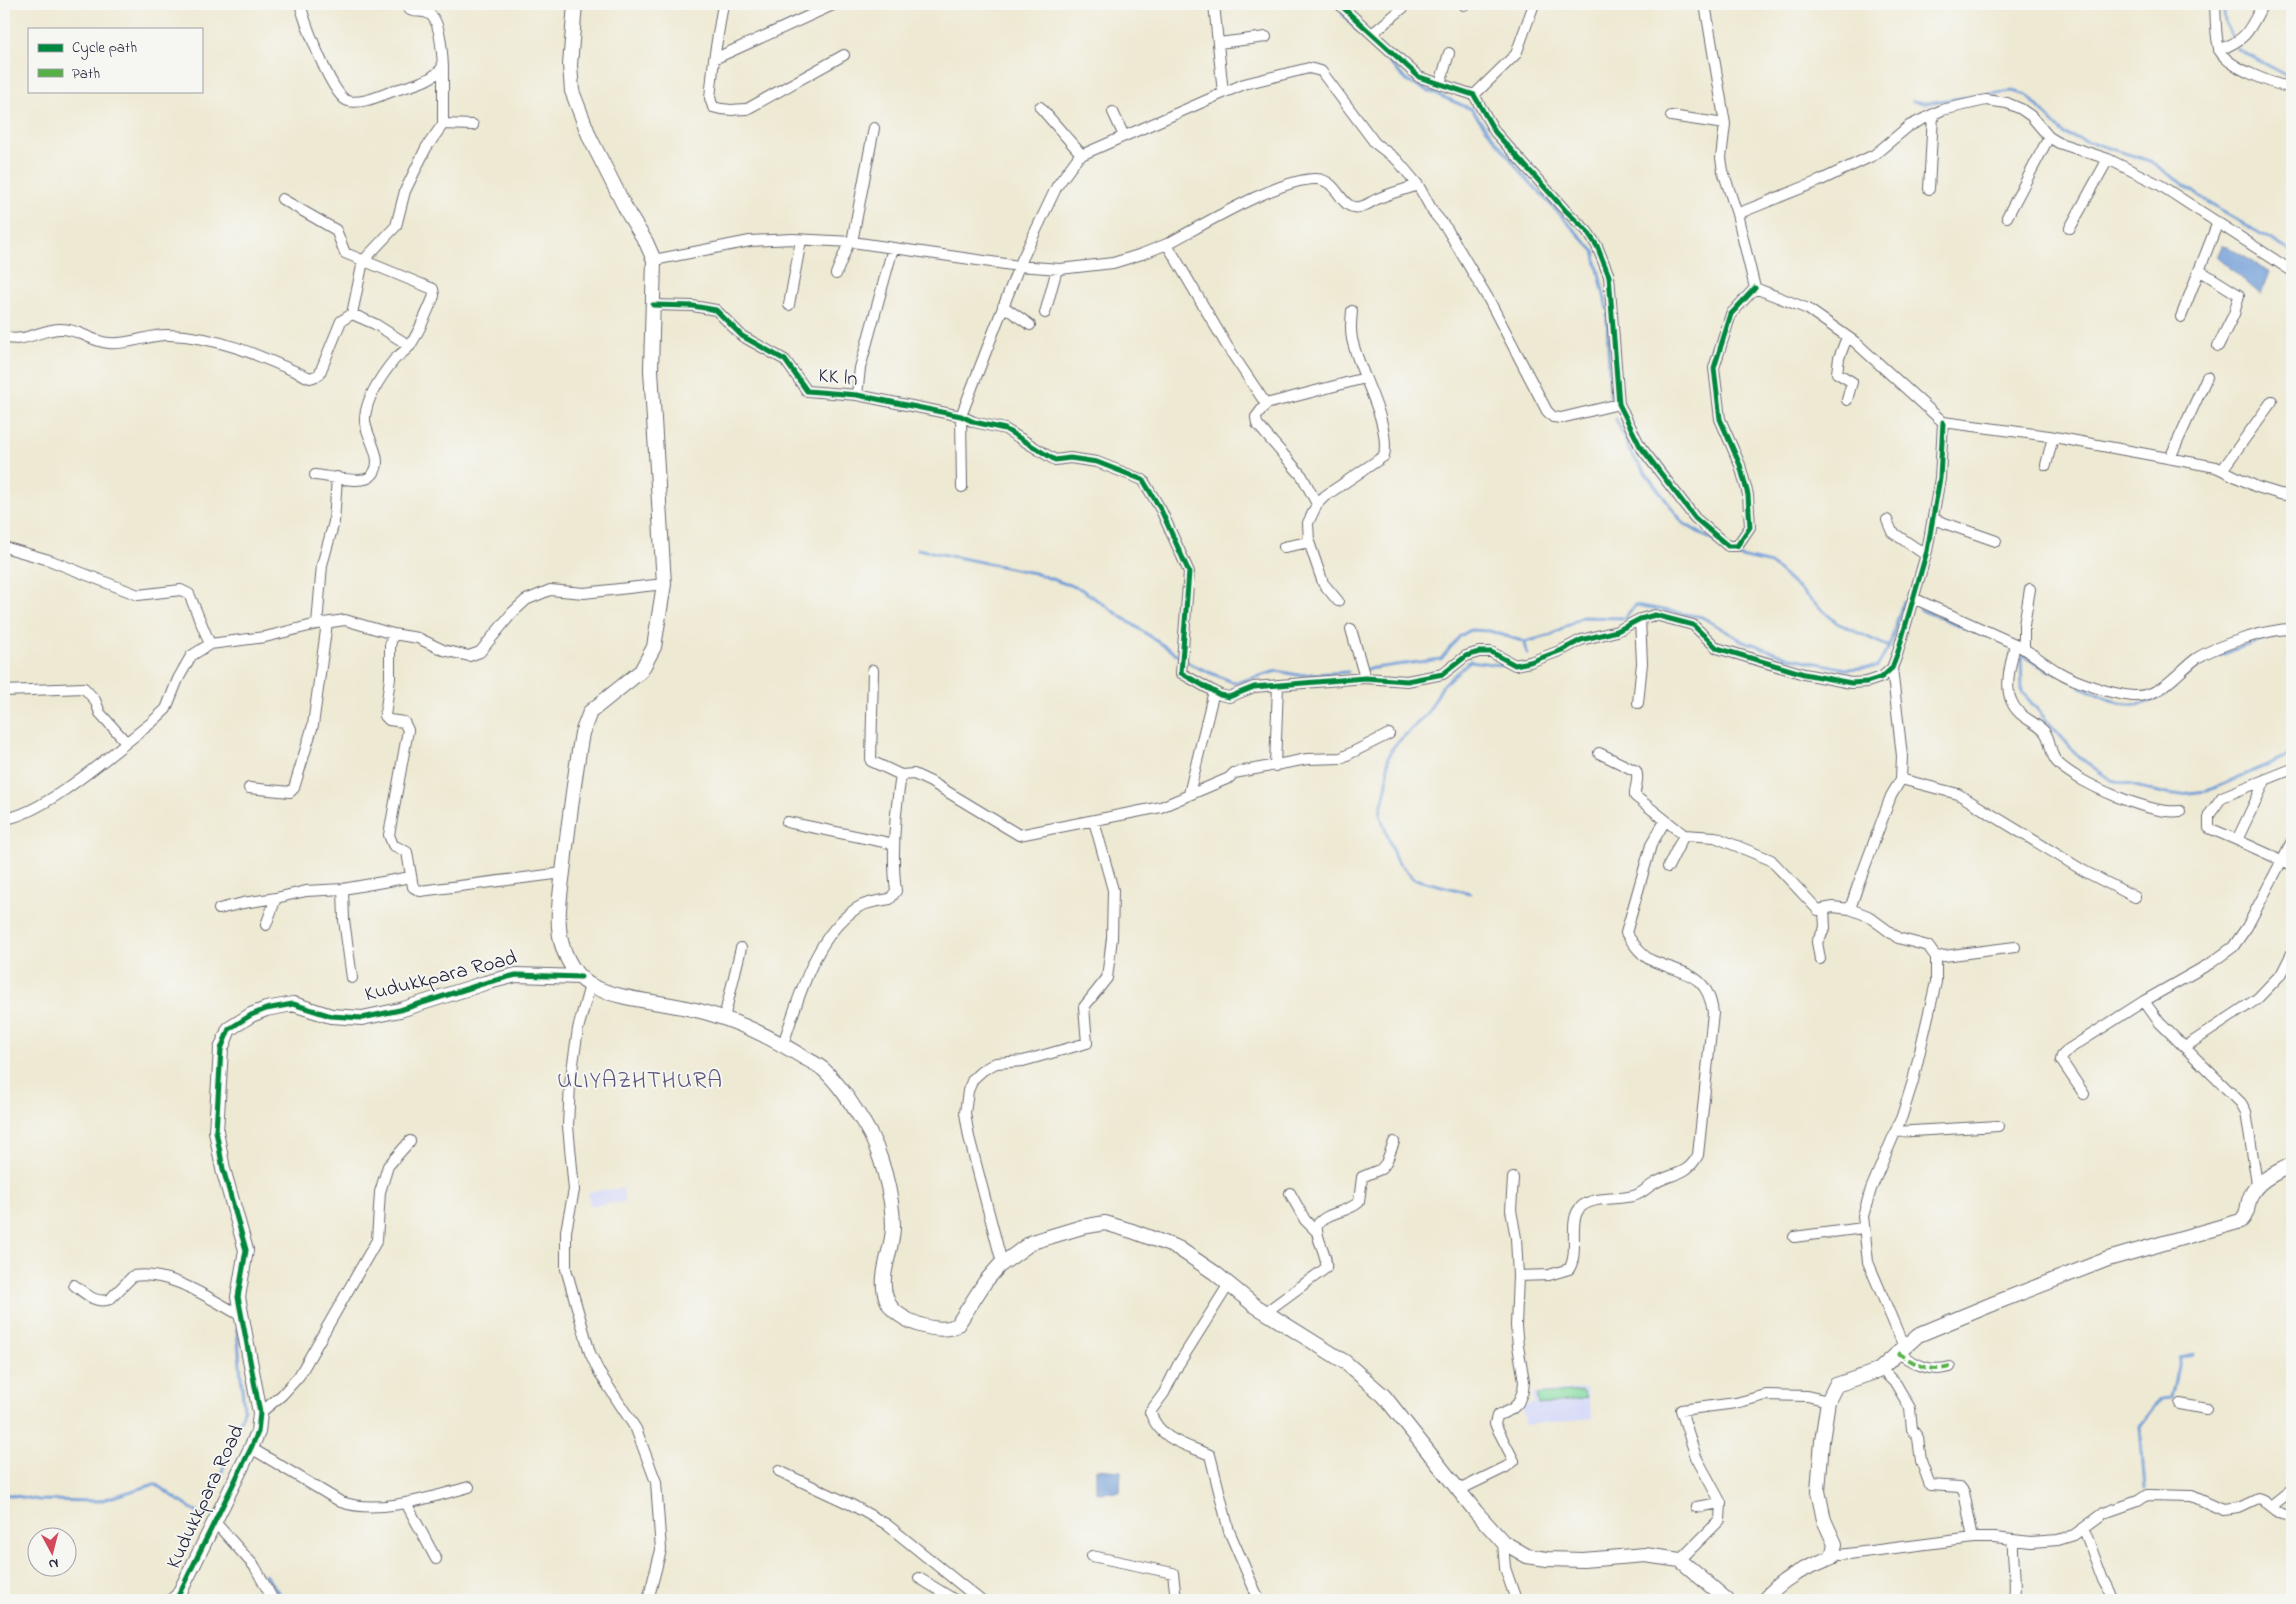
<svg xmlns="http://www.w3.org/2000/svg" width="2296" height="1604" font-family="'Indie Flower',sans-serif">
	<rect width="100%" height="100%" fill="#f6f6f2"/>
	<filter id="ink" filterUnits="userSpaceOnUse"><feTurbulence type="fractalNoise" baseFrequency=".02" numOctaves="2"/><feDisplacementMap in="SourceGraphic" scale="10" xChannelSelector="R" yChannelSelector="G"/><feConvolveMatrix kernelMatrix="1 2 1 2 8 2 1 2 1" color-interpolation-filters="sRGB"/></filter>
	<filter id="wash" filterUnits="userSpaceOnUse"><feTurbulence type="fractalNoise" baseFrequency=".0096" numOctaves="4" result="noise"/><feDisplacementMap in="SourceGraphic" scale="20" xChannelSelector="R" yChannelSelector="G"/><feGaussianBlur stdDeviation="1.12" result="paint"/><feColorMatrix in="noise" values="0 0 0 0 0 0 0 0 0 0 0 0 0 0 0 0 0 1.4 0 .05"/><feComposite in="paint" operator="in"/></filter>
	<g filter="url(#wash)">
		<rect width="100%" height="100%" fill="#eee9d2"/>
		<path fill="#d4d8f9" d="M623,1188L625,1202L590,1206L588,1192Z
			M1586,1388L1593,1418L1524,1425L1523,1406L1534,1403L1532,1394Z"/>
		<path fill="#83dca2" stroke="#527f6e" d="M1582,1391L1587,1398L1539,1405L1537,1395Z"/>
		<path fill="#6f9dd7" stroke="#486089" d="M2223,244L2270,272L2261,295L2217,257Z
			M1096,1469L1121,1471L1120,1492L1096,1493Z"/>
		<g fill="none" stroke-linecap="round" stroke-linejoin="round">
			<path stroke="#6f9dd7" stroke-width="3" d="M2223,4L2225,22L2232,36
				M1342,13L1349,22L1408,82L1471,109L1523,175L1594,251L1607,309
				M2237,49L2292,78
				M1913,101L1925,103L2012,91L2027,95L2064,134L2150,161L2218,209L2292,252
				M1607,315L1610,397
				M1616,419L1630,452L1683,523L1720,545
				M917,549L1034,573L1081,589L1192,665L1235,683L1277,671L1298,675L1348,672
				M1728,550L1737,556L1771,564L1837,623L1889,647
				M1919,609L1983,635
				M1525,642L1527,654
				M2021,655L2022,692L2079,757L2111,780L2171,795L2207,791L2292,754
				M2021,655L2051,672
				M1517,668L1529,671
				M1367,669L1441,659L1459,637L1470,630L1490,631L1525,642L1552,635L1582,617L1624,618L1636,605L1702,617L1739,639L1788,657L1846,669L1877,667L1889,647L1903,602
				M2081,687L2118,703L2139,705L2165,695L2201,663L2236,649L2284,633L2292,637
				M1470,893L1414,879L1396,860L1380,814L1387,783L1388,758L1394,746L1427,714L1443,685L1470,661L1508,666
				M232,1297L239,1246
				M4,1372L10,1376
				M2145,1489L2140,1426L2161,1399L2171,1398L2180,1357L2194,1354
				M4,1494L39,1500L99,1501L155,1484L205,1518L244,1411L237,1329
				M265,1575L284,1600"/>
		</g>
	</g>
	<g filter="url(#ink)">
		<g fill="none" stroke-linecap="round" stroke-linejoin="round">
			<g stroke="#696870" stroke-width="12">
				<path id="street" d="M300,4C305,22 332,97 348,101C362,105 383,94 396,90C412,85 434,81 443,66C442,54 441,20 429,14C423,10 416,13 410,10L405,4
					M723,4L714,59L835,4
					M1214,4L1223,93
					M1339,4L1419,77L1474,95L1495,132L1565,210L1587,231L1597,246L1609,276L1619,404L1640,446L1695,518L1728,546H1737L1750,527L1748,495L1740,465L1720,419L1714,368L1731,314L1755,288
					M1705,4L1725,124L1721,158L1723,171L1737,214L1755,288L1808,309L1855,342L1943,422L2049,436L2216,467L2257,487L2280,494L2292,496
					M2215,4C2216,16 2215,40 2220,51C2228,68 2274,84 2292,88
					M1464,5L1466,4
					M1372,34L1404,7
					M1219,43L1266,37
					M2219,50C2248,39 2249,30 2263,4
					M714,59L710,98L713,107C725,111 735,110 747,109L844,55
					M1440,84L1449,53
					M1474,95L1516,54L1534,4
					M1040,107L1082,155
					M1113,112L1124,136
					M1671,116L1725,124
					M443,124L473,125
					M1929,189L1933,115
					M282,199L336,230L345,253L433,289L434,296C427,312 420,330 411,344C407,351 399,354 394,360C381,376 367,397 365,417C363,435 388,460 371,476C363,485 328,476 315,475
					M1737,214L1819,181L1874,155L1909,126L1942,110L1986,100L2007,103L2021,109L2031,116L2049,137L2059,143L2108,159L2160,185L2292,271
					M2007,217L2049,137
					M2070,228L2108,159
					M852,242L874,128
					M654,260L750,241L793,239L852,242L1019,266L1060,269L1113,263L1142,254L1167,244
					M2199,270L2239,295L2234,314L2218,346
					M836,274L849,242
					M653,305L693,306L716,310L742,336L785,360L807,391L857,395L961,416L974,422L1005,429L1055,460L1070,458L1097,462L1143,480L1161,510L1189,572L1181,673L1220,695L1229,697L1254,687L1365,678L1407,681L1443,674L1466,656L1479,652H1491L1515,665L1530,662L1562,650L1581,640L1617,631L1640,619L1655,615L1693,625L1717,648L1804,674L1851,683L1867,682L1882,677L1892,668L1897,655L1927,551L1940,478L1943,422
					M789,305L801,240
					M1003,306L1030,325
					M1045,313L1057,269
					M352,314L363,261L396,226L405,191L426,148L443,124V66
					M2181,317L2218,222
					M4,337C24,344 42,328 62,329C79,329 92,342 109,343C130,345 149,334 169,335C219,336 265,358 310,378L319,375L341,321L352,314L375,324L410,346
					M857,395L860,368L893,248
					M1847,400L1852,382L1837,373L1839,358L1847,337
					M1266,404L1227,346L1167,244C1201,226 1280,178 1316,179C1338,180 1339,205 1354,207C1362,209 1369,203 1375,200C1389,193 1404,190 1418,185L1433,212L1447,229L1489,300L1547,411L1553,417L1561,418L1619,404
					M2170,458L2207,377
					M2046,465L2053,437
					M2222,470L2272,401
					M962,487L961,416L1019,266L1057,186L1079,156L1244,84L1309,68L1321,71L1375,143L1397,160L1418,185
					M1317,504L1302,476L1257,424L1256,417L1266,404L1365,378
					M1933,519L1996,541
					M1887,520L1892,532L1926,555
					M4,547L49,560L138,595L181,590L189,594L210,644
					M1284,547L1309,542
					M1913,598L2015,644
					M1338,601L1323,583L1309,542L1308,523L1317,504L1325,496L1384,456C1391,422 1359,373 1352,339C1350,329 1351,321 1352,311
					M317,624L322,565L334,522L337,477
					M1351,629L1365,678
					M393,634L390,646V678L385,716L389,720L404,722L408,730L389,835L393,845L407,852L413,887L420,891L563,873
					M2024,648V625L2030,589
					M1892,668L1902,756L1901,779
					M873,670L871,761L901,775
					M4,691L84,688L95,700L100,713L126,742
					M1638,703L1642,663L1640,619
					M1599,753L1636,771C1640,780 1634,787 1635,796L1684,835L1715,837L1771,860L1818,910L1833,907L1850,909
					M1275,766L1278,685
					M2266,779L2237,840L2292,865
					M249,788L290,792L294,788L313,725L327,623
					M1189,794L1214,691
					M2180,811C2151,815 2077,783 2057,762C2049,754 2052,740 2044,731C2033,720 2017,717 2011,700C2004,684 2012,660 2015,644C2030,651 2042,662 2057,671C2075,682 2111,694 2133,696C2161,698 2177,672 2197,658C2218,645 2268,629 2292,629
					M4,819C45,814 117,749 151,723L166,709L178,679L191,656L210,644L265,637L317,624L345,620L393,634L418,638L443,650L469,656L480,652L512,613L526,600L550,590L584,593L664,584
					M787,822L894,844
					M2237,840L2209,828V815L2222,797L2292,769
					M1668,867L1684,835
					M343,889L344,920L352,978
					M219,909L243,903L276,898
					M266,925L276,898L306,891L343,889L411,877
					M1936,957L2015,947
					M1820,959L1817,942L1825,928L1824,909
					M590,985L578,1029L570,1084L568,1126L574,1190L566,1231V1269L590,1353L599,1372L636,1429L656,1482L661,1550L648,1600
					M724,1018L741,948
					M783,1044C799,998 814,937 857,908C865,902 880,901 890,899L896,891C891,852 895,813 901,775L914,774L931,782L1019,835L1161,807L1229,778L1234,773L1307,759L1341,758L1389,734
					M2185,1047L2257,999L2282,973L2292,953
					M2084,1094L2061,1060L2062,1056L2069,1049L2144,1001
					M1895,1132L1998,1126
					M2257,1184L2246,1112L2241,1103L2159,1022L2144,1001L2211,963L2233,947L2247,927L2292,841
					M1290,1193L1305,1220L1316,1231
					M1794,1237L1863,1228
					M1002,1263L969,1137L965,1113L968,1091L973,1079L983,1070L996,1063L1023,1061L1087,1043L1084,1007L1107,978L1112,938L1113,890L1094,821
					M1518,1276L1549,1275L1569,1269C1580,1253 1567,1219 1581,1207C1593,1196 1617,1200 1633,1196C1642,1194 1647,1187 1655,1183C1674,1172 1687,1176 1698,1155L1713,1013C1708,973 1684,974 1653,961C1641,956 1633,943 1626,933L1651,845L1665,821
					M1229,1284L1178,1365L1164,1393L1150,1412C1160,1440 1184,1444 1210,1455L1229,1531L1259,1600
					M74,1285C85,1293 96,1305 110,1299L133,1276C170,1270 208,1298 240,1315
					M1266,1312L1326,1268C1328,1253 1315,1240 1317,1225C1328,1211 1347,1213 1359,1202L1362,1177L1381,1169L1386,1163L1394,1142
					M1904,1347L1868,1262L1863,1216L1871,1189L1902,1116L1913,1081L1936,982V957L1928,946L1898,938L1868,916L1850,909L1858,885L1891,796L1901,779L1958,794L2084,871L2135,897
					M1898,1353C1915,1364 1930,1373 1950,1367
					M1880,1368L1896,1384L1910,1408L1912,1429L1918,1438L1921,1461L1930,1485L1960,1487L1964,1492L1973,1538
					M2180,1404L2206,1409
					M260,1413L282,1395L299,1376L377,1240L380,1192L388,1166L410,1141
					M251,1448L341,1502C379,1515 431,1497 469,1487
					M779,1471L852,1505L886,1524L980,1600
					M1459,1490L1506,1467L1514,1461L1495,1424L1497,1416L1512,1409L1518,1403L1523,1391L1524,1381L1518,1346L1516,1326L1518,1276L1516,1238L1511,1210L1513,1178
					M406,1503L436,1559
					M1721,1503L1696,1457L1681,1410L1736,1403L1766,1395L1807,1396L1828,1401
					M2272,1505L2292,1489
					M214,1521L255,1567L273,1600
					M2084,1529L2103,1580L2114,1600
					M2013,1540C2012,1560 2017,1580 2014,1600
					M1503,1542L1505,1568L1516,1600
					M1833,1553L1840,1555L1973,1538H1995L2031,1542L2058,1540L2074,1535L2104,1513L2138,1501L2147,1495L2192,1496L2223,1510L2239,1508L2258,1499C2271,1502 2278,1517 2292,1516
					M1092,1556L1173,1573L1176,1600
					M1680,1560L1720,1520L1721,1503L1696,1507
					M919,1578L955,1600"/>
			</g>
			<g stroke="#696870" stroke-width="16">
				<path id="secondary" d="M575,4L570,65L572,91L590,138L629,215L646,242L654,260L651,370L664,584L654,647L641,671L590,712L582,733C575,773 570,814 565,855C563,878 557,904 559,927C560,948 572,975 590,985C617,999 653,1001 682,1007C725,1015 766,1034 803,1057C810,1061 819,1065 824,1070C841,1086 853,1106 865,1125C881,1150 893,1197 893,1227C893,1251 876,1278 888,1302C896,1321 942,1337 958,1324L985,1282L999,1266L1032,1242L1082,1227L1105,1223L1132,1231L1178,1248L1215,1273L1254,1305L1345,1362L1384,1396L1476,1512L1503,1542L1527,1556L1547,1559L1583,1560L1645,1555L1680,1560L1727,1600
					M173,1600L178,1596L251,1448L258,1432L260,1413L238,1297L246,1250L223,1169L216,1131L221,1049L229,1029L251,1015L266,1009L293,1004L331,1016L362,1018L400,1010L485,983L516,975L581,977
					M1764,1600C1786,1575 1802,1570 1832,1557L1835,1544L1824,1520L1818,1491L1822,1441L1828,1401L1836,1385L1878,1371L1918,1335L1995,1303L2108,1259L2241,1221C2250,1211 2246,1206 2251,1195C2259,1179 2277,1173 2292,1164"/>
			</g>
			<use href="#street" stroke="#fff" stroke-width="10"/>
			<use href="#secondary" stroke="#fff" stroke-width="14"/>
			<path stroke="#55b146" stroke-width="4" stroke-dasharray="8 4" stroke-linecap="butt" d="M1898,1353C1915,1364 1930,1373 1950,1367"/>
			<g stroke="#f6f6f2" stroke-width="8">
				<path id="cycleway" d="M1339,4L1419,77L1474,95L1495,132L1565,210L1587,231L1597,246L1609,276L1619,404L1640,446L1695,518L1728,546H1737L1750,527L1748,495L1740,465L1720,419L1714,368L1731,314L1755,288
					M653,305L693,306L716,310L742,336L785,360L807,391L857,395L961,416L974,422L1005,429L1055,460L1070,458L1097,462L1143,480L1161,510L1189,572L1181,673L1220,695L1229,697L1254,687L1365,678L1407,681L1443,674L1466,656L1479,652H1491L1515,665L1530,662L1562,650L1581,640L1617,631L1640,619L1655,615L1693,625L1717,648L1804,674L1851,683L1867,682L1882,677L1892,668L1897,655L1927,551L1940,478L1943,422
					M173,1600L178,1596L251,1448L258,1432L260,1413L238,1297L246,1250L223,1169L216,1131L221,1049L229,1029L251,1015L266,1009L293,1004L331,1016L362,1018L400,1010L485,983L516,975L581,977"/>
			</g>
			<use href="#cycleway" stroke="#00873e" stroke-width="5"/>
		</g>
	</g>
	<g text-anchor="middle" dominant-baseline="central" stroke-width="4" stroke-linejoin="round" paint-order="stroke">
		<g font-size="21" fill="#22223b" stroke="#f6f6f2">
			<text transform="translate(838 378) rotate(6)">KK ln</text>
			<text transform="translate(441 977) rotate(-14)">Kudukkpara Road</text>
			<text transform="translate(206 1497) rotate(-65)">Kudukkpara Road</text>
		</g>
		<g font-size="24" letter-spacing="1" fill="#5c537b" stroke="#f6f6f2">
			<text x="640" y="1081">ULIYAZHTHURA</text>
		</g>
	</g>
	<rect width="2296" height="1604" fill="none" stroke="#f6f6f2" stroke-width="20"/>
	<rect x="28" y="28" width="175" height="65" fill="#f6f6f2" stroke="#a1a1a9"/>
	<rect x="38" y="44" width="25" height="8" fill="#00873e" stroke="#a1a1a9"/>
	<text x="72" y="52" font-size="15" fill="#22223b">Cycle path</text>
	<rect x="38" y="69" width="25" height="8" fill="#55b146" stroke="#a1a1a9"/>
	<text x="72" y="78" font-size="15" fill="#22223b">Path</text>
	<g transform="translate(52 1552) rotate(173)"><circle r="24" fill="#f6f6f2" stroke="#a1a1a9"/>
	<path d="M0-4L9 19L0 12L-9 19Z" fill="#d1495b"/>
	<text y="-8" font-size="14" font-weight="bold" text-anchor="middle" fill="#22223b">N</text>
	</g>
</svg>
